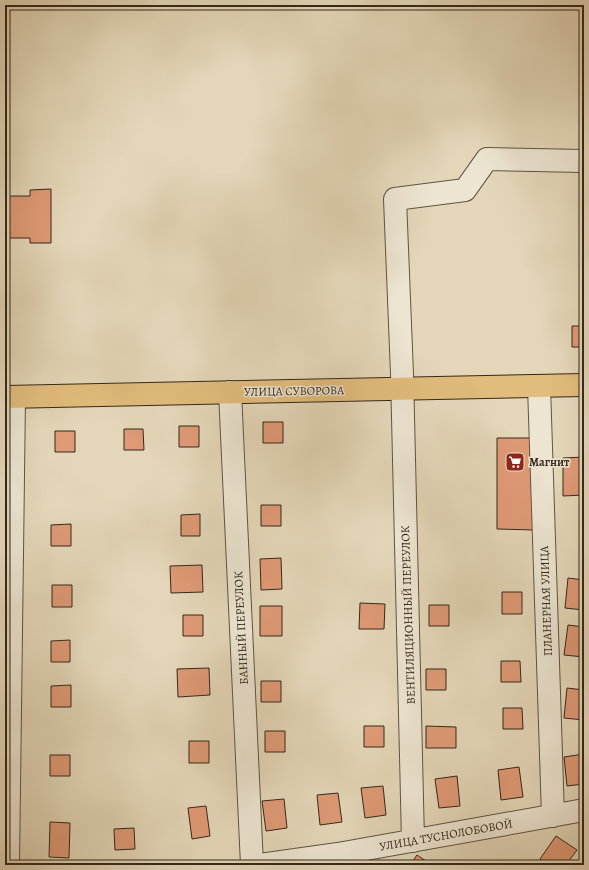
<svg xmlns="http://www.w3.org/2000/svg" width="589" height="870" font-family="Alegreya,serif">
	<rect width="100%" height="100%" fill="#e4d7b9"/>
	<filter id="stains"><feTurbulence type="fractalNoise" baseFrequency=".005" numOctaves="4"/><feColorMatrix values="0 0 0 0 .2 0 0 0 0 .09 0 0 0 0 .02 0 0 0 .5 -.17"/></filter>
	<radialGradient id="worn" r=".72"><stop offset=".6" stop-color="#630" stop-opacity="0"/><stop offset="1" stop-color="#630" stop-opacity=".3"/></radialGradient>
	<path fill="#df9a76" stroke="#33281b" d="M51,189V243H30V238H5V196H30V190Z
		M572,326H584V347H572Z
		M263,422H283V443H263Z
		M179,426H199V447H179Z
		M124,429H143L144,450H124Z
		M55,431H75V452H55Z
		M497,438H534V530L497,529Z
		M584,457V495L563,496V458Z
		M261,505H281V526H261Z
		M200,514V536H181V515Z
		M71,524V546H51V525Z
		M281,558L282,589L261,590L260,559Z
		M202,565L203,592L171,593L170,566Z
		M568,578L584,580V610L565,608Z
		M52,585H72V607H52Z
		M502,592H522V614H502Z
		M360,603L385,604L384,629H359Z
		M429,605H449V626H429Z
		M260,606H282V636H260Z
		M183,615H203V636H183Z
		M568,625L584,627V657L564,655Z
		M70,640V662H51V641Z
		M501,661H520L521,682H501Z
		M209,668L210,695L178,697L177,669Z
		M426,669H446V690H426Z
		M261,681H281V702H261Z
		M71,685V707H51V686Z
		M567,688L584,690V720L564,718Z
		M503,708H522L523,729H503Z
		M364,726H384V747H364Z
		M426,726L456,727V748H426Z
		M265,731H285V752H265Z
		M189,741H209V763H189Z
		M584,754V784L567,786L564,757Z
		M50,755H70V776H50Z
		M519,767L523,797L501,800L498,770Z
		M457,776L460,806L439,808L435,779Z
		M383,786L386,815L365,818L361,788Z
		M338,793L342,822L320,825L317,795Z
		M284,799L287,828L266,831L262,801Z
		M206,806L210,836L192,839L188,808Z
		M50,822L70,823L69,858L49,857Z
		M134,828L135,849L115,850L114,829Z
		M556,836L577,850L566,865H549L540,859Z
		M417,855L432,865H410Z"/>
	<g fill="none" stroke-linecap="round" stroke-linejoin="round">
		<g stroke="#5f5442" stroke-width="24">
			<path id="minor" d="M539,386L553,816
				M230,392L252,865
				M413,841L402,374L395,199L465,190L487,159L584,161
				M8,865L14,397
				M260,865L338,854L584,810"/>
		</g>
		<g stroke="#33281b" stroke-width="24">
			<path id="major" d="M5,397L584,385"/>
		</g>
		<use href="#minor" stroke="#ede5d2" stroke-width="22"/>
		<use href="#major" stroke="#e2bc7c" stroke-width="22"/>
	</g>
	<defs>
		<g id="supermarket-square" transform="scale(1)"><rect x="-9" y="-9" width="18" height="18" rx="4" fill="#8f2418" stroke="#ede5d2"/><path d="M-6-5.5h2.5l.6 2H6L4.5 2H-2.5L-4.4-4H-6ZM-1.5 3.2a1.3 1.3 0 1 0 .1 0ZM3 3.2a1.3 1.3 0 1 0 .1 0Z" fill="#fff"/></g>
	</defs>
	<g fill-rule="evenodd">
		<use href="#supermarket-square" x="515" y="462"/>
	</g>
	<g text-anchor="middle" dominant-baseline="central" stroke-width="3" stroke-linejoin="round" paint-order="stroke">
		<g font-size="12" fill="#33281b" stroke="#ede5d2">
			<text transform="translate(294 391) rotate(-1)">УЛИЦА СУВОРОВА</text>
			<text transform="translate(546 601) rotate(-92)">ПЛАНЕРНАЯ УЛИЦА</text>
			<text transform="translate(408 615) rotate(-92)">ВЕНТИЛЯЦИОННЫЙ ПЕРЕУЛОК</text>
			<text transform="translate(241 628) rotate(-93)">БАННЫЙ ПЕРЕУЛОК</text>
			<text transform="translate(446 835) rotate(-10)">УЛИЦА ТУСНОЛОБОВОЙ</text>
		</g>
		<g font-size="12" font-weight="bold" fill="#33281b" stroke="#ede5d2" text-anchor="start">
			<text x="529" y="462">Магнит</text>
		</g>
	</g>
	<rect width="589" height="870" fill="none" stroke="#e4d7b9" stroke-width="20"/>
	<rect x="6" y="6" width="577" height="858" fill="none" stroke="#33281b" stroke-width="2"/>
	<rect x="10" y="10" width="569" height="850" fill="none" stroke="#33281b"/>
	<rect width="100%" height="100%" filter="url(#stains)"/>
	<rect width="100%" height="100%" fill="url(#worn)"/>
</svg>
